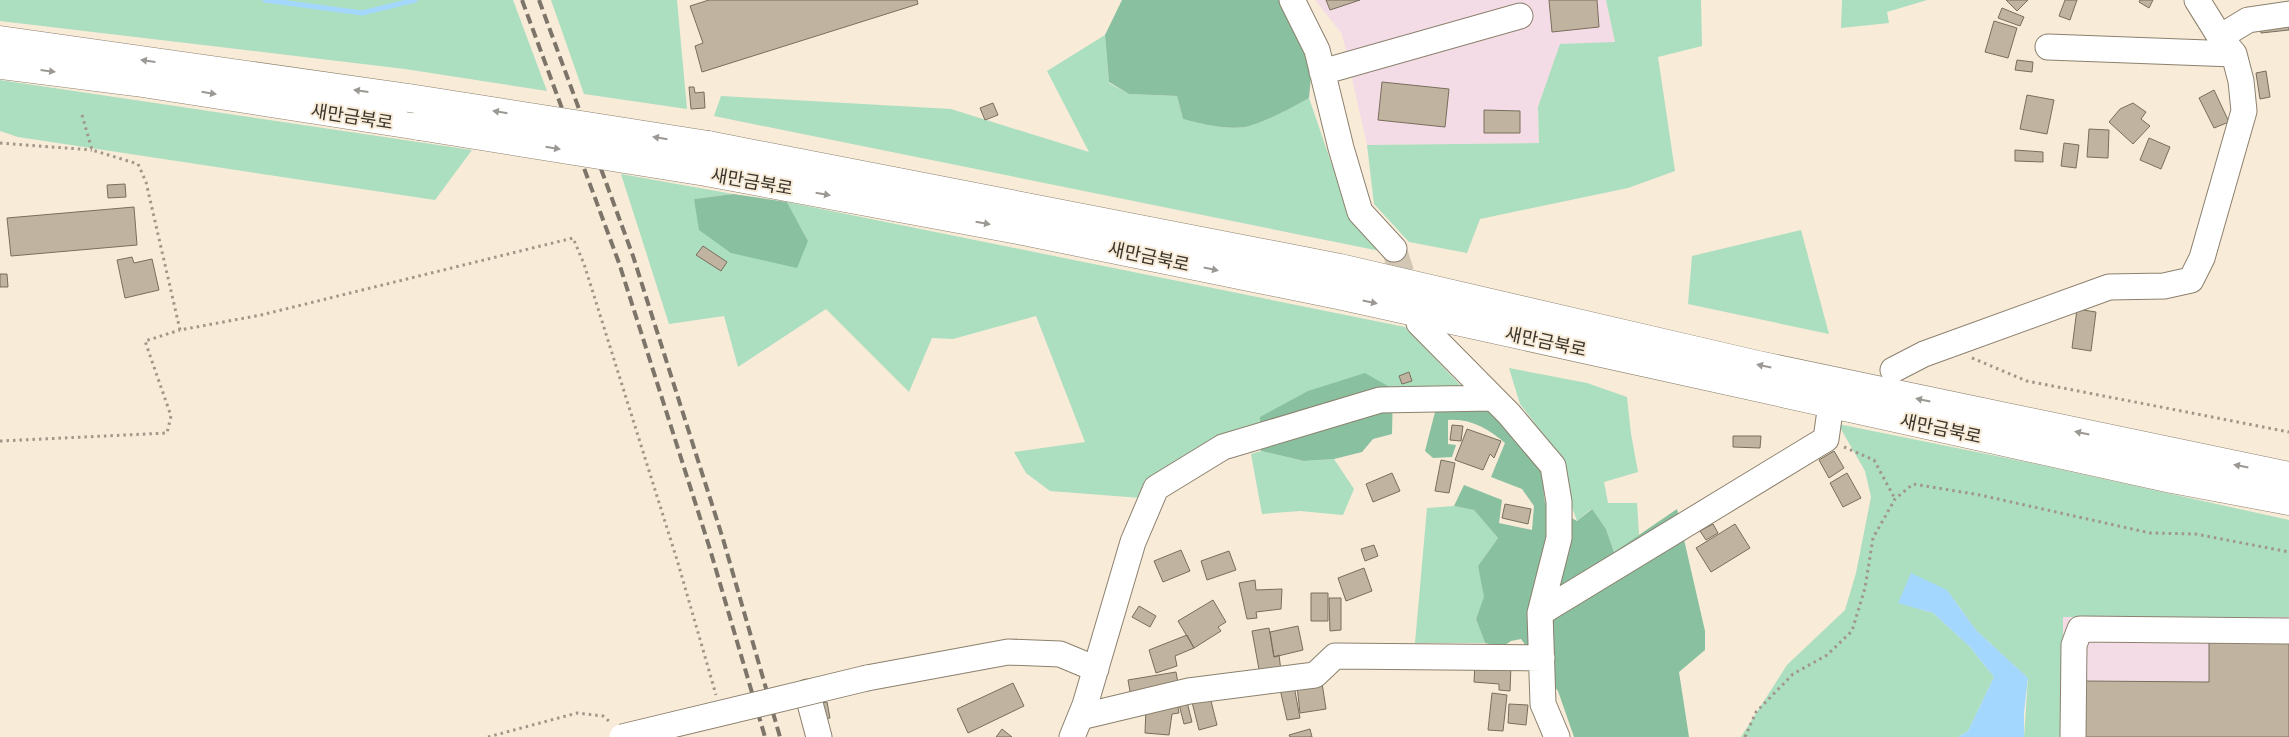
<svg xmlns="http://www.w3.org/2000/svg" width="2289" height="737" font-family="'Golos Text','Noto Sans KR',sans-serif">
	<rect width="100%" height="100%" fill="#f8ebd8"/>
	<path fill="#f4dce6" d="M1315,0H1606L1615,42L1538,107L1539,143L1367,145L1342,34Z
		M2063,617H2289V737H2063Z"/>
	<path fill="#acdec0" d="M0,0H513L547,91L405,69L0,21Z
		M551,0H677L687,109L584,94Z
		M1606,0H1701L1702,46L1658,57L1675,171L1628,188L1480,219L1467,253L1409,242L1374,204L1367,145L1539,143L1538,107L1560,44L1615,42Z
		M1842,0H1927L1887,12L1889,23L1841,28Z
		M1105,35L1109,83L1129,94L1177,96L1183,119C1200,124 1227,130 1245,127C1261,124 1294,107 1309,98L1345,203L1380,251L714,116L721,96L951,109L1089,152L1047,71Z
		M0,80L472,150L435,200L18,137L0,131Z
		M621,174L733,194L694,199L808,241L787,202L1405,327L1465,390L1260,425L1184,455L1141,498L1050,491L1026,473L1014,452L1085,442L1036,316L953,339L932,338L909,392L826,309L738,367L724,316L669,324Z
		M1801,230L1829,334L1688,304L1692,256Z
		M1509,368L1587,383L1627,397L1631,434L1638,472L1604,482L1608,503H1637L1639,535L1614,552L1606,529L1591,509L1577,521L1547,439L1520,404Z
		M1838,424L2031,463L2289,520V617H2063V737H2024L2028,678L1976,630L1947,590L1899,603L1933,613L1970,647L1994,677L1968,731L1958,737H1741L1787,665L1845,610L1856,573L1871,497L1865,471Z
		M1261,451L1304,461L1334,459L1354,489L1343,515L1300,511L1262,514L1251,454Z
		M1454,506L1474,510L1498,538L1478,566L1485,597L1476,619L1485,643H1415L1427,508Z"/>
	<path fill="#88c0a0" d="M1122,0H1281L1312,67L1309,98C1294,107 1261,124 1245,127C1227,130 1200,124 1183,119L1177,96L1129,94L1109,82L1105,35Z
		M733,194L787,202L808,241L797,268L731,253L699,230L694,199Z
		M1365,373L1393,389L1392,434L1373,439L1362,452L1334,459L1304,461L1261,451L1260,417L1308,391Z
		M1487,409L1541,466L1545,503L1577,521L1592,509L1606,529L1614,552L1677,509L1705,631V650L1679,672L1689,737H1574L1558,691L1521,639L1511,641L1502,647L1485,643L1476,619L1484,597L1478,566L1498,538L1474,510L1454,506L1464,485L1502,500L1499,523L1532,530L1534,506L1522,489L1491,477L1505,443C1489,429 1470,418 1448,420V444L1456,445L1452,457L1433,458L1425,451L1435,412Z"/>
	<path fill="#a4d7fd" d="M1911,573L1947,590L1976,630L2028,678L2024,713V737H1958L1968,731L1994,677L1970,647L1933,613L1898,603Z"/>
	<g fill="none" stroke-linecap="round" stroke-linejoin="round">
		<path stroke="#a4d7fd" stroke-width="5" d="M265,0L362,13L415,0"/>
	</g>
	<path fill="#c0b4a1" stroke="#796e5d" d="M709,0H917L918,4L702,72L695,46L703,43L690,6Z
		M1326,0H1360L1330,10Z
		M1549,0H1597L1599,27L1552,32Z
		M2006,0H2028L2017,11Z
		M2065,0H2077L2070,20L2059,16Z
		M2140,0H2153L2149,8L2139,2Z
		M2002,8L2024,17L2020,26L1998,18Z
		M1994,21L2017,28L2008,58L1985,52Z
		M2289,22V30L2261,33L2260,26Z
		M2017,60L2033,62L2032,72L2015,70Z
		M2266,71L2270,97L2260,99L2256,73Z
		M1382,82L1449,89L1445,127L1378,120Z
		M689,87H694L695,93L704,92L705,108L691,109Z
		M2214,90L2229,122L2214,128L2199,98Z
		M2027,95L2054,100L2047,134L2020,129Z
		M993,103L998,115L985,120L980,108Z
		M2133,103L2146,112L2141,119L2150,126L2133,144L2109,122L2120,109Z
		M1484,110L1520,111V133H1484Z
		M2089,129L2109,130L2108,158L2087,157Z
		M2149,138L2170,147L2161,169L2140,160Z
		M2064,143L2079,145L2076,168L2061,166Z
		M2015,150L2043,152V162L2015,161Z
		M125,184L126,197L108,198L107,185Z
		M134,207L137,245L11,256L7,218Z
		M703,246L727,262L721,271L696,255Z
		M132,257L134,263L152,259L159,290L125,298L117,260Z
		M0,274H7L8,287H0Z
		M2077,309L2096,312L2091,351L2072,348Z
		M1409,372L1412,381L1402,384L1399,376Z
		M1452,425L1463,426L1461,441L1450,440Z
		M1467,429L1501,441L1494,458L1490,454L1483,470L1455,460Z
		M1733,436H1761L1760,448L1733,447Z
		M1834,451L1844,468L1829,478L1819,460Z
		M1441,460L1455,463L1449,493L1435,491Z
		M1392,473L1400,491L1373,502L1366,484Z
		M1847,473L1861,498L1843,507L1830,483Z
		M1505,504L1531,509L1528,524L1502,518Z
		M1713,524L1718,533L1706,540L1700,531Z
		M1735,524L1750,548L1711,572L1696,548Z
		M1374,545L1378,556L1365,561L1361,549Z
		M1181,550L1190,571L1163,582L1154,561Z
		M1229,551L1236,570L1207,580L1201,561Z
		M1364,568L1372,591L1346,601L1338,578Z
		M1255,580L1256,590L1282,589L1281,609L1256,612L1257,618L1247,619L1239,583Z
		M1311,593H1328V621H1311Z
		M1329,598H1341V630L1330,631Z
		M1213,600L1226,622L1218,627L1221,631L1194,648L1178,621Z
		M1139,606L1156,616L1150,627L1132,617Z
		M1298,626L1303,650L1274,657L1270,632Z
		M1269,628L1274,657L1279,655L1281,671L1260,675L1252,631Z
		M1187,635L1194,648L1175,656L1177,666L1156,673L1149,650Z
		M2209,640H2289V737H2083V681L2209,682Z
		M1475,663L1511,665L1510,691L1499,690V684L1474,682Z
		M1176,672L1179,689L1131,697L1128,680Z
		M1013,683L1024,706L968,733L957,709Z
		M1322,683L1326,709L1300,713L1297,686Z
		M1294,686L1300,718L1287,720L1280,689Z
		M1492,693L1507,695L1503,731L1488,730Z
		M1210,697L1217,725L1199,730L1192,702Z
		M1177,701L1179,713L1172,714L1169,735L1145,733L1146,707Z
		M827,702L830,718L818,720L814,704Z
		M1187,702L1192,722L1184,724L1179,704Z
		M1509,704L1528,705L1526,725L1508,723Z
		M1002,729L1012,737H996Z
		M1310,729L1312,737H1290L1289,735Z"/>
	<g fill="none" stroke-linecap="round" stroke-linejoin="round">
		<path stroke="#d2c6b5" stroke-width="25" stroke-dasharray="25 12" stroke-linecap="butt" d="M1394,249L1411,301"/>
		<g stroke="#8c806e" stroke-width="27">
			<path id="minor" d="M1292,0L1317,50L1341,148L1360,212L1394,249
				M2197,0L2220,37
				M2048,47L2234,54
				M1322,72L1520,16
				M1419,323L1509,414L1553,466L1559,502V538L1540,613L1543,704L1557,737
				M1893,370L1924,354L2109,287L2164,286L2191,280L2202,258L2244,111L2241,81L2234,54L2220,37L2248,20L2289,14
				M1540,613L1826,439L1829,418
				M867,678L1008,652L1060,654L1096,669
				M807,692L819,737
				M1080,717L1189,691L1315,675L1335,656L1542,658
				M1072,737L1085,705L1133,542L1156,488L1223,447L1380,400L1493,398
				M2073,737L2074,645L2080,629L2289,631"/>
		</g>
		<g stroke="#8c806e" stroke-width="29">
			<path id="highway" d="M0,40L409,98
				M0,65L136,82L419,126
				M708,145L1340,268L1758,365L2289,476
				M706,172L1023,231L1338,295L2172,479L2289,501"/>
		</g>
		<path stroke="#a09789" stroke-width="3" stroke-dasharray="2.5 4" stroke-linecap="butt" d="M82,115L92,150L138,164L146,182L180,330L261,315L573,238L584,264L678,563L716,695
			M0,143L92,150
			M1972,358L2027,381L2289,432
			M0,441L167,433L171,416L145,341L180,330
			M1844,447L1874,460L1895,499
			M488,737L577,713L603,716L610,722
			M1745,737L1756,712L1793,674L1827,655L1852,631L1865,588L1873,538L1895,499L1913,484L1980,495L2150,533L2196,534L2289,552"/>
		<use href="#minor" stroke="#fff" stroke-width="25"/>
		<use href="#highway" stroke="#fff" stroke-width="28"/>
		<path stroke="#7d7569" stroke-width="4" stroke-dasharray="10 5" stroke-linecap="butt" d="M522,0L619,263L709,546L765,737
			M539,0L633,256L723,539L780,737"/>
		<g stroke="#8c806e" stroke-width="27" stroke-linecap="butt">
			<path id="minor-bridge" d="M622,737L867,678"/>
		</g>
		<g stroke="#8c806e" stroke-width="29" stroke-linecap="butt">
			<path id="highway-bridge" d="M409,98L708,145
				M419,126L706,172"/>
		</g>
		<use href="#minor-bridge" stroke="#fff" stroke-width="25"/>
		<use href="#highway-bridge" stroke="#fff" stroke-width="28"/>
	</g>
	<defs><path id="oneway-solid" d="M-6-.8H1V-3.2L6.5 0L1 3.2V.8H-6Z" transform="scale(1.25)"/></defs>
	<g fill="#9c9995">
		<use href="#oneway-solid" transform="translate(148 61) rotate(-172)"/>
		<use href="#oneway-solid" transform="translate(48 71) rotate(7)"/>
		<use href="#oneway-solid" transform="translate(361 91) rotate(-172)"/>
		<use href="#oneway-solid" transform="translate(209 93) rotate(9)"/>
		<use href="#oneway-solid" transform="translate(500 112) rotate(-171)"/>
		<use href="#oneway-solid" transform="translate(660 138) rotate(-171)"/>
		<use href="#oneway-solid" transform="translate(553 148) rotate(9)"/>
		<use href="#oneway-solid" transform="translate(823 194) rotate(10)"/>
		<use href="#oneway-solid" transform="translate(983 223) rotate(10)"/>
		<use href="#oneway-solid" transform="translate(1211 269) rotate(12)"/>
		<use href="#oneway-solid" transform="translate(1370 302) rotate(12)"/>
		<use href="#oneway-solid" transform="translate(1764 366) rotate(-168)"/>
		<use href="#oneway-solid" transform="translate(1923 400) rotate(-168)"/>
		<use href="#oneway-solid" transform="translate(2082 433) rotate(-168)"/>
		<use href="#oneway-solid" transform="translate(2241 466) rotate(-169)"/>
	</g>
	<g text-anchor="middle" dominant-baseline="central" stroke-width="4" stroke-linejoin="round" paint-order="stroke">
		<g font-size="18" fill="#38332b" stroke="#f8ebd8">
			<text transform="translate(352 116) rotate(9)">새만금북로</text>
			<text transform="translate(752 181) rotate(10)">새만금북로</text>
			<text transform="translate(1149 256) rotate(12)">새만금북로</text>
			<text transform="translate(1546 341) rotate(12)">새만금북로</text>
			<text transform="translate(1941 428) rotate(12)">새만금북로</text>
		</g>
	</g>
</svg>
